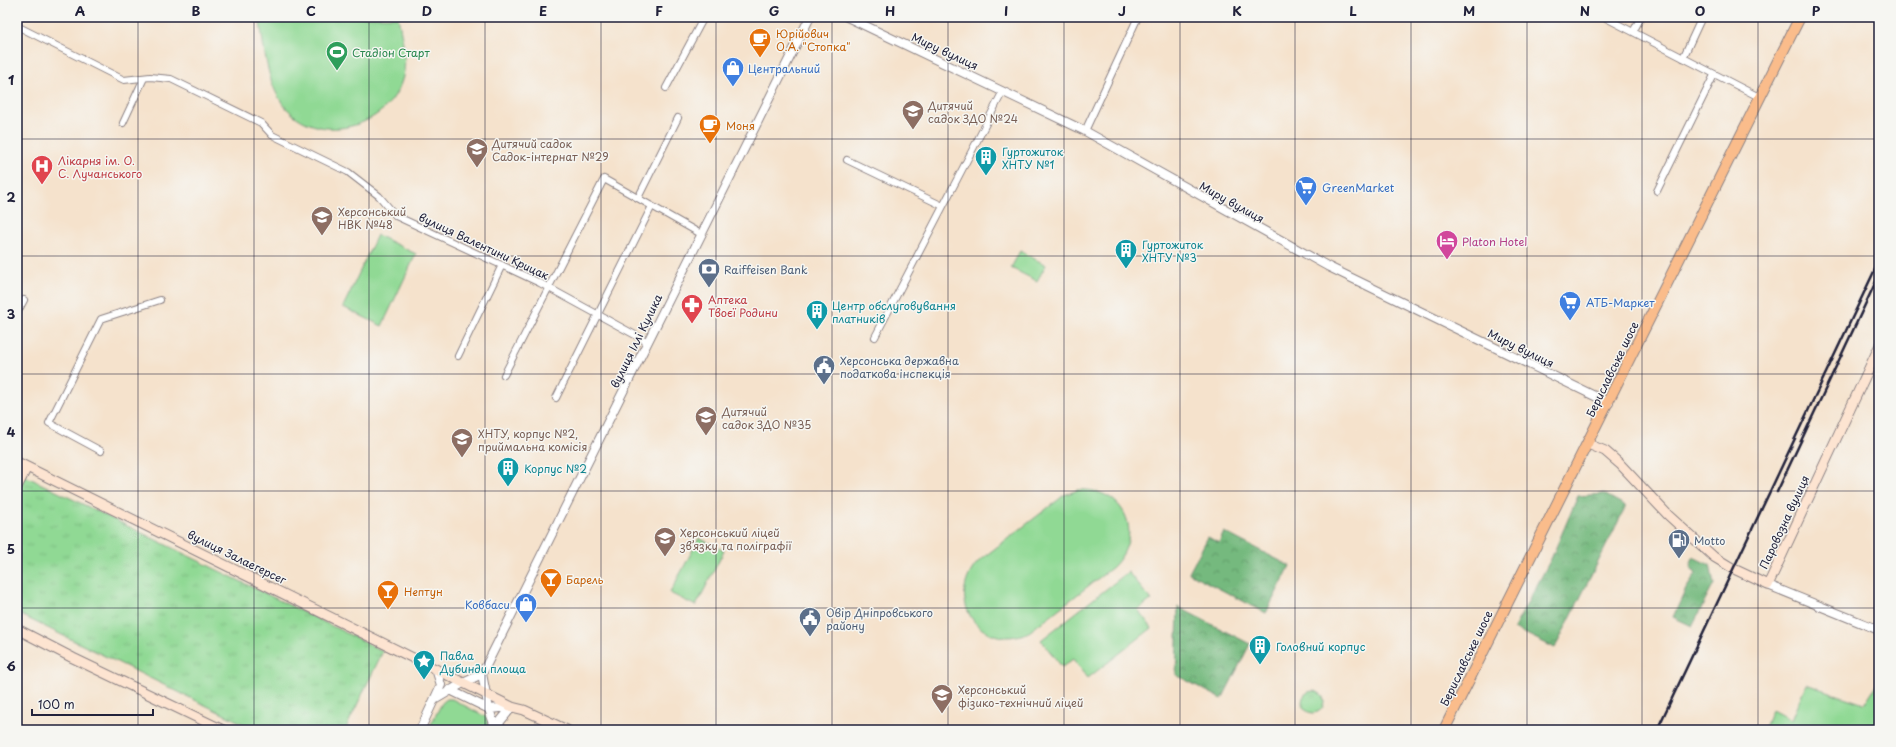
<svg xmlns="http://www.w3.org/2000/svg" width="1896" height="747" font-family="'Playpen Sans',sans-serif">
	<defs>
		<pattern id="forest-crowns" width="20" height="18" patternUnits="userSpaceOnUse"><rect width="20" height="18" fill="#74b97e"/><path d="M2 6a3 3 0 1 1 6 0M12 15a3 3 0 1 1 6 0" fill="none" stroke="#5f9668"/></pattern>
		<pattern id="park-tufts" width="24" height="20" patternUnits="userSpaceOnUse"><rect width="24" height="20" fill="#90d994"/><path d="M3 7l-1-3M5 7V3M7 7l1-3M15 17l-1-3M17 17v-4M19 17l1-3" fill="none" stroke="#7cba80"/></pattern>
	</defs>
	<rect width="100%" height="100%" fill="#f6f6f2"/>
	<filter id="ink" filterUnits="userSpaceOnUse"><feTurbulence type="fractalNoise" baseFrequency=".025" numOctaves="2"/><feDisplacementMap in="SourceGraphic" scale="8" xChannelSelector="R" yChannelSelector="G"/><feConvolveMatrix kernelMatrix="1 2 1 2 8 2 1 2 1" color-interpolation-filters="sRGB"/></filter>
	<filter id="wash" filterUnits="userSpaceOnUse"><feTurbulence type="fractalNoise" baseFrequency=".012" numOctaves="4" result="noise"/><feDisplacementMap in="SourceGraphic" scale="16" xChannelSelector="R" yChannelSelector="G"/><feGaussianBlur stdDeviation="0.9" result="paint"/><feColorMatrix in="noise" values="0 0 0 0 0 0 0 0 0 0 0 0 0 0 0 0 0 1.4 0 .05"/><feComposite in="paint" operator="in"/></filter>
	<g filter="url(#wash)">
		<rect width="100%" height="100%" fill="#f5e2cc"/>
		<path fill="#90d994" stroke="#597e68" d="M259,17H398C402,38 409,62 401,83C384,130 315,146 283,104C266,82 264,44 259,17Z
			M377,235L416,254L382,326L343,307Z
			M1020,251L1046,265L1037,281L1011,268Z
			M1078,490C1124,487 1146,534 1113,567L1029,632C980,654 942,598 980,560L1058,500L1064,495Z
			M699,538L724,551L696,606L670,593Z
			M1128,572L1151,600L1138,610L1152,628L1088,678L1073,659L1062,667L1041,640Z
			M1806,684L1864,704L1877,684L1879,686V730H1764L1772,710L1791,720Z
			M447,699H452L486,717L488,723L485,730H428L442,703Z"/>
		<path fill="url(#forest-crowns)" stroke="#4b6e5c" d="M1604,494L1626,506L1555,648L1514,628L1551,559L1578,496Z
			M1224,532L1290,566L1266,613L1189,573L1208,537L1219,543Z
			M1693,557L1710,565L1714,584L1692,626L1673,617L1686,589L1696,574L1690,567Z
			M1178,607L1250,644L1222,699L1176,675Z"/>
		<path fill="url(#park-tufts)" stroke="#597e68" d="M17,472L383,651L345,730H256L17,613Z
			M1302 702a11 11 0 1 1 22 0a11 11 0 1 1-22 0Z"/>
	</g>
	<g filter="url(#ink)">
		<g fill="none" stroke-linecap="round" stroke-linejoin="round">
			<g stroke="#8c8284" stroke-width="8">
				<path id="minor" d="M1604,17L1759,97
					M17,26L124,80L150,77L171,79L261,123L272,135L348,172L379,196L396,216L540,283L648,342
					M1633,32L1641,17
					M1683,58L1702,17
					M666,88L704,17
					M123,123L144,78
					M1085,131L1138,17
					M847,160L943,206
					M1657,191L1714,75
					M638,198L678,118
					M17,313L24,300
					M875,337L1003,91
					M458,356L502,265
					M504,375L604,179L701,234
					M556,398L652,206
					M101,451L49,423L101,319L160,300"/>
			</g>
			<g stroke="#8c8284" stroke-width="10">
				<path id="tertiary" d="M847,17L1085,131L1329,267L1609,403
					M1768,585L1879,630
					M482,674C593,456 699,235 810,17
					M482,674L489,709L495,727
					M450,690L489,709L512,707
					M436,699L463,683L482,674
					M494,729L512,707
					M420,730L441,685L436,669"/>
			</g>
			<g stroke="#8c8284" stroke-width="11">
				<path id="secondary" d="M1588,444L1605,451L1620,464L1668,515L1714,557L1734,569L1768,585L1879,347
					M17,462L512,707L524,710L567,730
					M17,487L27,467
					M17,629L73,658L223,730"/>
			</g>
			<g stroke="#8c8284" stroke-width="12">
				<path id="primary" d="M1444,730L1800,17"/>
			</g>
			<use href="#minor" stroke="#fff" stroke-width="6"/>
			<use href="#tertiary" stroke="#fff" stroke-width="8"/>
			<use href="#secondary" stroke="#fde4d1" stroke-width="9"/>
			<use href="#primary" stroke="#fabc8b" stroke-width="10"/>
			<path stroke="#22223b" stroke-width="2.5" d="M1777,492L1879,275
				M1657,730L1879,261"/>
		</g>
	</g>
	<path fill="none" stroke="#22223b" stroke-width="1" stroke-opacity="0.55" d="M138,17V730M254,17V730M369,17V730M485,17V730M601,17V730M716,17V730M832,17V730M948,17V730M1064,17V730M1180,17V730M1295,17V730M1411,17V730M1527,17V730M1642,17V730M1758,17V730M17,139H1879M17,256H1879M17,374H1879M17,491H1879M17,608H1879"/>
	<defs>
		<g id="cafe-pin" transform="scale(1.15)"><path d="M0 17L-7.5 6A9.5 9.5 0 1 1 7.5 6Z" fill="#e8710a" stroke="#f6f6f2"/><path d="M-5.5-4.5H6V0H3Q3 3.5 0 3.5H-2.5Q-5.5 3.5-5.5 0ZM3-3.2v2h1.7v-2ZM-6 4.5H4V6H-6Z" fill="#fff"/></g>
		<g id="stadium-pin" transform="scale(1.15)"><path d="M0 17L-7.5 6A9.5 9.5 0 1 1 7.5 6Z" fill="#2e9e5b" stroke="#f6f6f2"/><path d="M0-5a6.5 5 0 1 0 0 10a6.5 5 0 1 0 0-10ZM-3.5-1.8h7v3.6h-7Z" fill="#fff"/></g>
		<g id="shop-pin" transform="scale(1.15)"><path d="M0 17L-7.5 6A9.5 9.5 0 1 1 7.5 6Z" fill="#3f7fe0" stroke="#f6f6f2"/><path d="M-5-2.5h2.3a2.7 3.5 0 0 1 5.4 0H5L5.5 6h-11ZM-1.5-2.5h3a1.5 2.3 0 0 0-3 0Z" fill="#fff"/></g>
		<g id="school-pin" transform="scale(1.15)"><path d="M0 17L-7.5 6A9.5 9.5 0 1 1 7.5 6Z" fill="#8d6e63" stroke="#f6f6f2"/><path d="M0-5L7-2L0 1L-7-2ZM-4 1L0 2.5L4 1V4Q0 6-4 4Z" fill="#fff"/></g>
		<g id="building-pin" transform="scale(1.15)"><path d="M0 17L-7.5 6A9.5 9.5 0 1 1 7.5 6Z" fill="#0f9aa8" stroke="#f6f6f2"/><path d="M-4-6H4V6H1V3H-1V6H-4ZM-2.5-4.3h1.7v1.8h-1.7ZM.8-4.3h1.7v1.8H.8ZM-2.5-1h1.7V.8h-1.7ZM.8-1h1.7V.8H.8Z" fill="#fff"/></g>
		<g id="hospital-pin" transform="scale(1.15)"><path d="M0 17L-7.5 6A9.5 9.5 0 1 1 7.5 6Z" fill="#e0444e" stroke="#f6f6f2"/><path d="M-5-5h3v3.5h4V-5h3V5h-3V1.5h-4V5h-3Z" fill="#fff"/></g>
		<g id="supermarket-pin" transform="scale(1.15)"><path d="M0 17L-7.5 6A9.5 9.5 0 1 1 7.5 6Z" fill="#3f7fe0" stroke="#f6f6f2"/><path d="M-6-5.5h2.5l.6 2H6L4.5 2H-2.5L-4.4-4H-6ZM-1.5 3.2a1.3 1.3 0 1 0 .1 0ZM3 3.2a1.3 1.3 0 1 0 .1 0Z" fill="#fff"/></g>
		<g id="hotel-pin" transform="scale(1.15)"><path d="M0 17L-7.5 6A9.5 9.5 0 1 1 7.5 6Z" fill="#d1479c" stroke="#f6f6f2"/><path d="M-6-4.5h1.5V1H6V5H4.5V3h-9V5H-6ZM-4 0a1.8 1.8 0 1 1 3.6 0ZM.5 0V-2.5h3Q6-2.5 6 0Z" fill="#fff"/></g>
		<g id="bank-pin" transform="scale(1.15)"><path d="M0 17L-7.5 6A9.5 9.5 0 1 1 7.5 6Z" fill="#5c6f8a" stroke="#f6f6f2"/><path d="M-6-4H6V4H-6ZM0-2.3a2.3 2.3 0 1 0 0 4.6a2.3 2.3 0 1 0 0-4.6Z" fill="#fff"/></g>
		<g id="pharmacy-pin" transform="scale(1.15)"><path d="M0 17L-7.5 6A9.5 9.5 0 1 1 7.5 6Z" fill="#e0444e" stroke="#f6f6f2"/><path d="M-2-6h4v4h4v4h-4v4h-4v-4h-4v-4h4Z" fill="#fff"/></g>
		<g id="civic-pin" transform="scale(1.15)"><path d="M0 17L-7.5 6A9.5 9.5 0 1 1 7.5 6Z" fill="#5c6f8a" stroke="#f6f6f2"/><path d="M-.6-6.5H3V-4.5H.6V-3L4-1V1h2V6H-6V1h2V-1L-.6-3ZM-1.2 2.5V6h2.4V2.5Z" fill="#fff"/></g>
		<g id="university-pin" transform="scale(1.15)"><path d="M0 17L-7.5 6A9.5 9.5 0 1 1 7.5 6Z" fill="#8d6e63" stroke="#f6f6f2"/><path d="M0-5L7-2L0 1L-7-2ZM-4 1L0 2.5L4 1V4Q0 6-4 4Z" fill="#fff"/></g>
		<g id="fuel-pin" transform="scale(1.15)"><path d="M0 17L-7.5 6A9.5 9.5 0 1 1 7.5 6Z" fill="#5c6f8a" stroke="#f6f6f2"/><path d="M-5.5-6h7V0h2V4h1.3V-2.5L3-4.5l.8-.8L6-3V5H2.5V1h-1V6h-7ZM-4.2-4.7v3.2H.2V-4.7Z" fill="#fff"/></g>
		<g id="bar-pin" transform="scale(1.15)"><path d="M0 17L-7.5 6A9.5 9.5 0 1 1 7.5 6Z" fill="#e8710a" stroke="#f6f6f2"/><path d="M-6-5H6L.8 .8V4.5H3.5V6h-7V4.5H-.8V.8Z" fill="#fff"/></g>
		<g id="sight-pin" transform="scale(1.15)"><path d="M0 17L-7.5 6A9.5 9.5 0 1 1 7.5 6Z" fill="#0f9aa8" stroke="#f6f6f2"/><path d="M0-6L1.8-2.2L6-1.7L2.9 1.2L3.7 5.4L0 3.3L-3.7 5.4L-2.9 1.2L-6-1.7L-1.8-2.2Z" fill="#fff"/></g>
	</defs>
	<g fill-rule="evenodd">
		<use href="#cafe-pin" x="760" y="39"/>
		<use href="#stadium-pin" x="337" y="52"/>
		<use href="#shop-pin" x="733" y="68"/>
		<use href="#school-pin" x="913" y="111"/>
		<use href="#cafe-pin" x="710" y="125"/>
		<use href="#school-pin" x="477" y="149"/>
		<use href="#building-pin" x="986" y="157"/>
		<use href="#hospital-pin" x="42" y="166"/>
		<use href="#supermarket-pin" x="1306" y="187"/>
		<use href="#school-pin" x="322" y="217"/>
		<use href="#hotel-pin" x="1447" y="241"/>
		<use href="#building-pin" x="1126" y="250"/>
		<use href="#bank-pin" x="709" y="269"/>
		<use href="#supermarket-pin" x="1570" y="302"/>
		<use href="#pharmacy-pin" x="692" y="305"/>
		<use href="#building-pin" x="817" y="311"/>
		<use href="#civic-pin" x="824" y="366"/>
		<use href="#school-pin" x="706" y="417"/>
		<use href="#university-pin" x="462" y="439"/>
		<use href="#building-pin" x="508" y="468"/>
		<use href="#university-pin" x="665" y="538"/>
		<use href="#fuel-pin" x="1679" y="540"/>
		<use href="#bar-pin" x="551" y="579"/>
		<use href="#bar-pin" x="388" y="591"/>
		<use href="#shop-pin" x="526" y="604"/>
		<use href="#civic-pin" x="810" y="618"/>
		<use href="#building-pin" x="1260" y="646"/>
		<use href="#sight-pin" x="424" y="661"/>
		<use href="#university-pin" x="942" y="695"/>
	</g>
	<g text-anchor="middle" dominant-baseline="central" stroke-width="3" stroke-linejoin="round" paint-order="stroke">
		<g font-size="11" fill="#c56008" stroke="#f6f6f2" text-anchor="start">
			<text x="776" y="33">Юрійович<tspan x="776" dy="13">О.А. "Стопка"</tspan></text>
			<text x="726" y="125">Моня</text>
			<text x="566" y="579">Барель</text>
			<text x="404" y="591">Нептун</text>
		</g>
		<g font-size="11" fill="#22223b" stroke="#f6f6f2">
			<text transform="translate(945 51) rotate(25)">Миру вулиця</text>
			<text transform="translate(1232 202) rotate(29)">Миру вулиця</text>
			<text transform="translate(484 246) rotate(25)">вулиця Валентини Крицак</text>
			<text transform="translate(636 341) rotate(-64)">вулиця Іллі Кулика</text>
			<text transform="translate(1521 348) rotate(26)">Миру вулиця</text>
			<text transform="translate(1612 369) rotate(-64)">Бериславське шосе</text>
			<text transform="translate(1784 522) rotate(-65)">Паровозна вулиця</text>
			<text transform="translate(237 557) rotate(26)">вулиця Залаегерсег</text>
			<text transform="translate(1466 658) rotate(-64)">Бериславське шосе</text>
		</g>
		<g font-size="11" fill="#27864d" stroke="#f6f6f2" text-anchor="start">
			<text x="352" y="52">Стадіон Старт</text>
		</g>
		<g font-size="11" fill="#366cbe" stroke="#f6f6f2" text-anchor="start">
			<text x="748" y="68">Центральний</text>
			<text x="1322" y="187">GreenMarket</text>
			<text x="1586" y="302">АТБ-Маркет</text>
			<text x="510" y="604" text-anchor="end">Ковбаси</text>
		</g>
		<g font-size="11" fill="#785e54" stroke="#f6f6f2" text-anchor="start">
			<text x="928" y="105">Дитячий<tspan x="928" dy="13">садок ЗДО №24</tspan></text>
			<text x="492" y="143">Дитячий садок<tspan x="492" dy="13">Садок-інтернат №29</tspan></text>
			<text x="338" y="211">Херсонський<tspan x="338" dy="13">НВК №48</tspan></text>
			<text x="722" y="411">Дитячий<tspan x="722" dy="13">садок ЗДО №35</tspan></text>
			<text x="478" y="433">ХНТУ, корпус №2,<tspan x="478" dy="13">приймальна комісія</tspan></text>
			<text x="680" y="532">Херсонський ліцей<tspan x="680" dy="13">зв’язку та поліграфії</tspan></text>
			<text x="958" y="689">Херсонський<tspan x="958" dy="13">фізико-технічний ліцей</tspan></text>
		</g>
		<g font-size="11" fill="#0d838f" stroke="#f6f6f2" text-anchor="start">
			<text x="1002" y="151">Гуртожиток<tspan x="1002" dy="13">ХНТУ №1</tspan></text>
			<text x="1142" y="244">Гуртожиток<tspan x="1142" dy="13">ХНТУ №3</tspan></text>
			<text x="832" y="305">Центр обслуговування<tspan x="832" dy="13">платників</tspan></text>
			<text x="524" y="468">Корпус №2</text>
			<text x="1276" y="646">Головний корпус</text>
			<text x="440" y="655">Павла<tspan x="440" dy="13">Дубинди площа</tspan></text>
		</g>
		<g font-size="11" fill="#be3a42" stroke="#f6f6f2" text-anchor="start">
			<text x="58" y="160">Лікарня ім. О.<tspan x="58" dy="13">С. Лучанського</tspan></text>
			<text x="708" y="299">Аптека<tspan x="708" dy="13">Твоєї Родини</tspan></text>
		</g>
		<g font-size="11" fill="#b23c85" stroke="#f6f6f2" text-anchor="start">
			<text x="1462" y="241">Platon Hotel</text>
		</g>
		<g font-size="11" fill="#4e5e75" stroke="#f6f6f2" text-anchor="start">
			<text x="724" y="269">Raiffeisen Bank</text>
			<text x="840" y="360">Херсонська державна<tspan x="840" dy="13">податкова інспекція</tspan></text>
			<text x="1694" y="540">Motto</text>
			<text x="826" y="612">Овір Дніпровського<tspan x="826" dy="13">району</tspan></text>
		</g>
	</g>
	<rect width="1896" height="747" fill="none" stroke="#f6f6f2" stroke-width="44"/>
	<path d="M32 709v6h121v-6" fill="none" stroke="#22223b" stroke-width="2"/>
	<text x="38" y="709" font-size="12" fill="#22223b" stroke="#f6f6f2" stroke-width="3" paint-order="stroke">100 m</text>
	<rect x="22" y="22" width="1852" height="703" fill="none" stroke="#22223b" stroke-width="1.5"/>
	<g font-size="13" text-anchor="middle" font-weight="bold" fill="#22223b">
		<text x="80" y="16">A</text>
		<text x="196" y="16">B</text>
		<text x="311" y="16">C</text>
		<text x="427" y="16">D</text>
		<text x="543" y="16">E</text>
		<text x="659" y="16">F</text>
		<text x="774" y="16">G</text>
		<text x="890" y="16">H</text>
		<text x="1006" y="16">I</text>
		<text x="1122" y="16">J</text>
		<text x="1237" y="16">K</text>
		<text x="1353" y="16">L</text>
		<text x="1469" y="16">M</text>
		<text x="1585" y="16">N</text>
		<text x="1700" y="16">O</text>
		<text x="1816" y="16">P</text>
		<text x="11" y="85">1</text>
		<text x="11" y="202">2</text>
		<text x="11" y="319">3</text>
		<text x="11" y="437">4</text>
		<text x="11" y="554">5</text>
		<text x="11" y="671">6</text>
	</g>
</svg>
